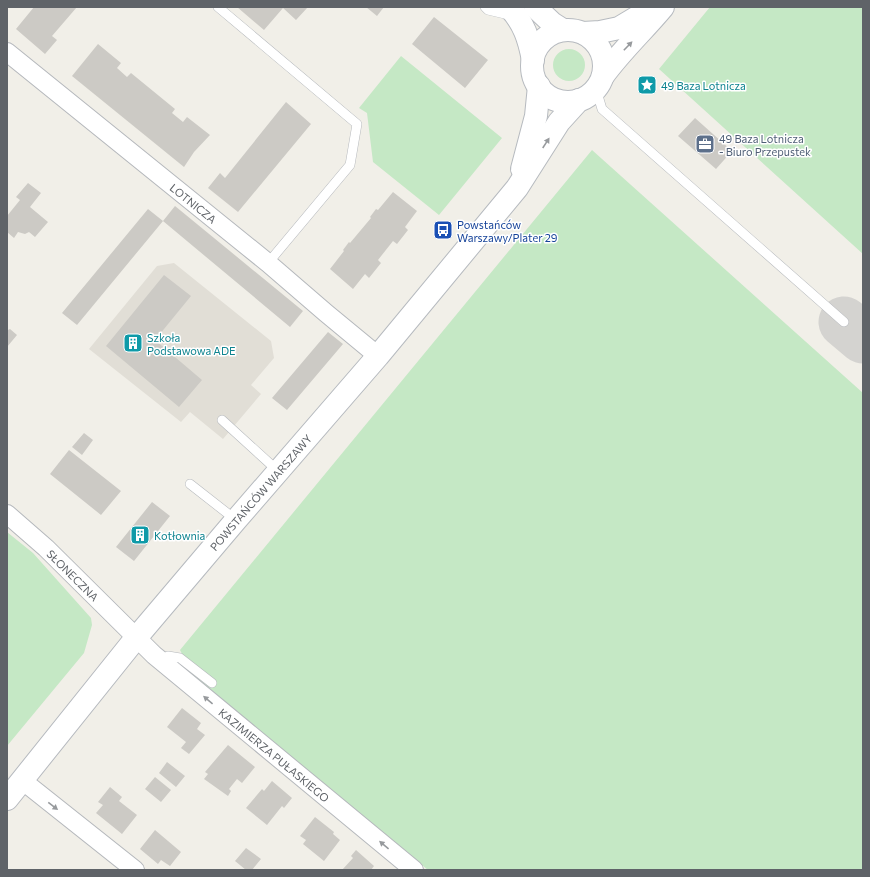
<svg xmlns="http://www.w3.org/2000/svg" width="870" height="877" font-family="Commissioner,sans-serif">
	<rect width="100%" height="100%" fill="#f1efe8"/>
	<path fill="#e1ded6" d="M174,263L271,341L274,358L251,385L261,394L223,439L190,412L181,422L89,349L157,266Z"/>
	<path fill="#c5e8c5" d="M710,7H863V254L659,69Z
		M553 65a16 16 0 1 1 32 0a16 16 0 1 1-32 0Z
		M401,56L502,138L439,215L373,162L367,113L359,108Z
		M592,150L863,393V870H428L176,663L182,654L180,650Z
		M7,532L33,553L91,618L92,625L84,653L7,746Z"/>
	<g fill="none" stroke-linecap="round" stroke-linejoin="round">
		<path stroke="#d4d3d0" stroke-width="51" d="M844,322L863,338"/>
	</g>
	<path fill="#cccac5" d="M34,7H77L52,36L57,40L45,54L16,29Z
		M237,7H308L296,20L283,8L264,30Z
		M366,7H384L377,16Z
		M434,17L488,60L465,88L412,44Z
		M98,44L121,63L117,68L127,77L131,73L175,109L172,113L183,122L187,117L210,135L194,152L184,167L72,76Z
		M286,102L311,124L238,212L208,188L220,173L225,178Z
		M695,118L732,151L716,169L678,136Z
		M28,183L41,193L30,207L48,222L35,237L29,232L25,234L18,232L14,238L7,232V216L20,200L16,197Z
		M393,192L417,211L405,227L408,230L397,244L393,241L378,260L381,263L369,278L365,274L353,289L330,269L344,251L343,250L349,242L350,243L371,218L370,217L376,209L378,210Z
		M175,206L303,311L290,327L163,221Z
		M148,209L163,221L77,325L62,313Z
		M164,275L191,296L155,340L202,380L179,407L106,346Z
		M7,329L8,330L10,329L17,335L7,347Z
		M328,332L343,344L287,410L272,398Z
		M84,433L93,440L82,455L72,447Z
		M69,450L121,491L101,515L50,474Z
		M152,502L170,516L134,561L116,547Z
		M182,708L201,723L197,729L205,735L189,754L181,748L186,742L167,727Z
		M228,745L255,767L242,783L237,779L229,789L231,791L228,796L204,779L208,774L205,772Z
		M167,762L185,776L176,787L159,773Z
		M155,777L171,790L161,802L145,789Z
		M272,781L292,798L284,808L282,806L267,825L246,808L262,789L264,791Z
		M110,787L122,797L119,801L137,815L122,834L96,813L103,805L98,802Z
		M315,817L334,832L333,834L340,840L324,861L303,844L306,840L300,836Z
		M155,830L181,852L170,866L161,860L158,864L140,849Z
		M246,848L261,859L252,870H246L235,861Z
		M356,850L374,866L371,870H342L353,858L351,856Z"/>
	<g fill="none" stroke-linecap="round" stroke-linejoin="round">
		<g stroke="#b5b8bc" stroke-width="10">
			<path id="lane" d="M218,7L357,124L350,165L268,263
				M485,7L488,10L505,14L510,10
				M596,89L602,109L844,322
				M222,420L278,471
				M190,484L236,520
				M162,662L168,656L180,658L212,683"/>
		</g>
		<g stroke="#b5b8bc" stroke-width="20">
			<g id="street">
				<path id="s1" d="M7,52L268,263L326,313L378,356"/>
				<path id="s2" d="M7,514L46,548L154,655L414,870"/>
				<path d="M23,781L135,870"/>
			</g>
		</g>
		<g stroke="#b6babf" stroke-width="24">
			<g id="secondary">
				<path d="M509,7C524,23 529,39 533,60"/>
				<path d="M535,7L552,23L563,30"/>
				<circle cx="568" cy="66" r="36"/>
				<path d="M583,33L600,32L619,28L654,7"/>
				<path d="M603,76C621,51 644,30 663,7"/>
				<path d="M522,169L536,116L539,86"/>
				<path id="s3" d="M7,799L136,638L236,520L378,356L517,188L559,122L579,100"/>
			</g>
		</g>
		<use href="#lane" stroke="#fff" stroke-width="9"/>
		<use href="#street" stroke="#fff" stroke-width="18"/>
		<use href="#secondary" stroke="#fff" stroke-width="22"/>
	</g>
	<defs><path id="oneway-solid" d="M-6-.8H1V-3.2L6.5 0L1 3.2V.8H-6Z"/></defs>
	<g fill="#979a9d">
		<use href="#oneway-solid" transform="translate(628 46) rotate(-46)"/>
		<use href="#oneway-solid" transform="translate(546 143) rotate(-57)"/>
		<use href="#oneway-solid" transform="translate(208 700) rotate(-140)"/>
		<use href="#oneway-solid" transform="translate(53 806) rotate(38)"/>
		<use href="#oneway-solid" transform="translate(384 845) rotate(-140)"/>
	</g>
	<defs>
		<g id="sight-square" transform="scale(1)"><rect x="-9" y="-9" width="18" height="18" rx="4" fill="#0f9aa8" stroke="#fff"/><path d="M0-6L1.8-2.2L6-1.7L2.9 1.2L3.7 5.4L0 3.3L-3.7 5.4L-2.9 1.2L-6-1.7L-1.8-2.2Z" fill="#fff"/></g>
		<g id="office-square" transform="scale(1)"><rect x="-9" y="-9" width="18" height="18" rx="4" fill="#5c6f8a" stroke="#fff"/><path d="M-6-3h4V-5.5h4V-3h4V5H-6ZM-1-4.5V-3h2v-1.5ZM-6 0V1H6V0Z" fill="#fff"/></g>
		<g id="bus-square" transform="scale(1)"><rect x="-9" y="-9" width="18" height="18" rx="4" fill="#1a4fb4" stroke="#fff"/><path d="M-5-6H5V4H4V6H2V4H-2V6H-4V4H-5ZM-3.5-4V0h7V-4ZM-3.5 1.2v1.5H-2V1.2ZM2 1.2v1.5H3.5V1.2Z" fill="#fff"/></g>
		<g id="building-square" transform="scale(1)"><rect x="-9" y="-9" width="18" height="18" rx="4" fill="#0f9aa8" stroke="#fff"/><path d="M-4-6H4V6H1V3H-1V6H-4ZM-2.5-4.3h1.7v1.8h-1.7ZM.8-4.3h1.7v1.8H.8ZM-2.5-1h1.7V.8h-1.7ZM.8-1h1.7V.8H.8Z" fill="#fff"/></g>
	</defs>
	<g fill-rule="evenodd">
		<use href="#sight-square" x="647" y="85"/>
		<use href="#office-square" x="705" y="144"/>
		<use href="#bus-square" x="443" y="230"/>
		<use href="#building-square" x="133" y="343"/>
		<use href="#building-square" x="140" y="535"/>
	</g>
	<g text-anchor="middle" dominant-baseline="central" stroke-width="3" stroke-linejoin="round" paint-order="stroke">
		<g font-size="11" fill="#0d838f" stroke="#fff" text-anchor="start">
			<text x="661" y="85">49 Baza Lotnicza</text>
			<text x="147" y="337">Szkoła<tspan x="147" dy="13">Podstawowa ADE</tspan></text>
			<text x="154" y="535">Kotłownia</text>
		</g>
		<g font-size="11" fill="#4e5e75" stroke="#fff" text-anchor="start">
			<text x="719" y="138">49 Baza Lotnicza<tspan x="719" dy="13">- Biuro Przepustek</tspan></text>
		</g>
		<g font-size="11" fill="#5f6368" stroke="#fff">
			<text stroke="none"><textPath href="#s1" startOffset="240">LOTNICZA</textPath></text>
			<text stroke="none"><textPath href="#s3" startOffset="398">POWSTAŃCÓW WARSZAWY</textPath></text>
			<text stroke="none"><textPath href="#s2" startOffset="90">SŁONECZNA</textPath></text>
			<text stroke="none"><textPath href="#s2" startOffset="360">KAZIMIERZA PUŁASKIEGO</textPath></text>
		</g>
		<g font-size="11" fill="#164399" stroke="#fff" text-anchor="start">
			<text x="457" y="224">Powstańców<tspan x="457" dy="13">Warszawy/Plater 29</tspan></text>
		</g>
	</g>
	<rect width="870" height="877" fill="none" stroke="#5f6368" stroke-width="16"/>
</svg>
